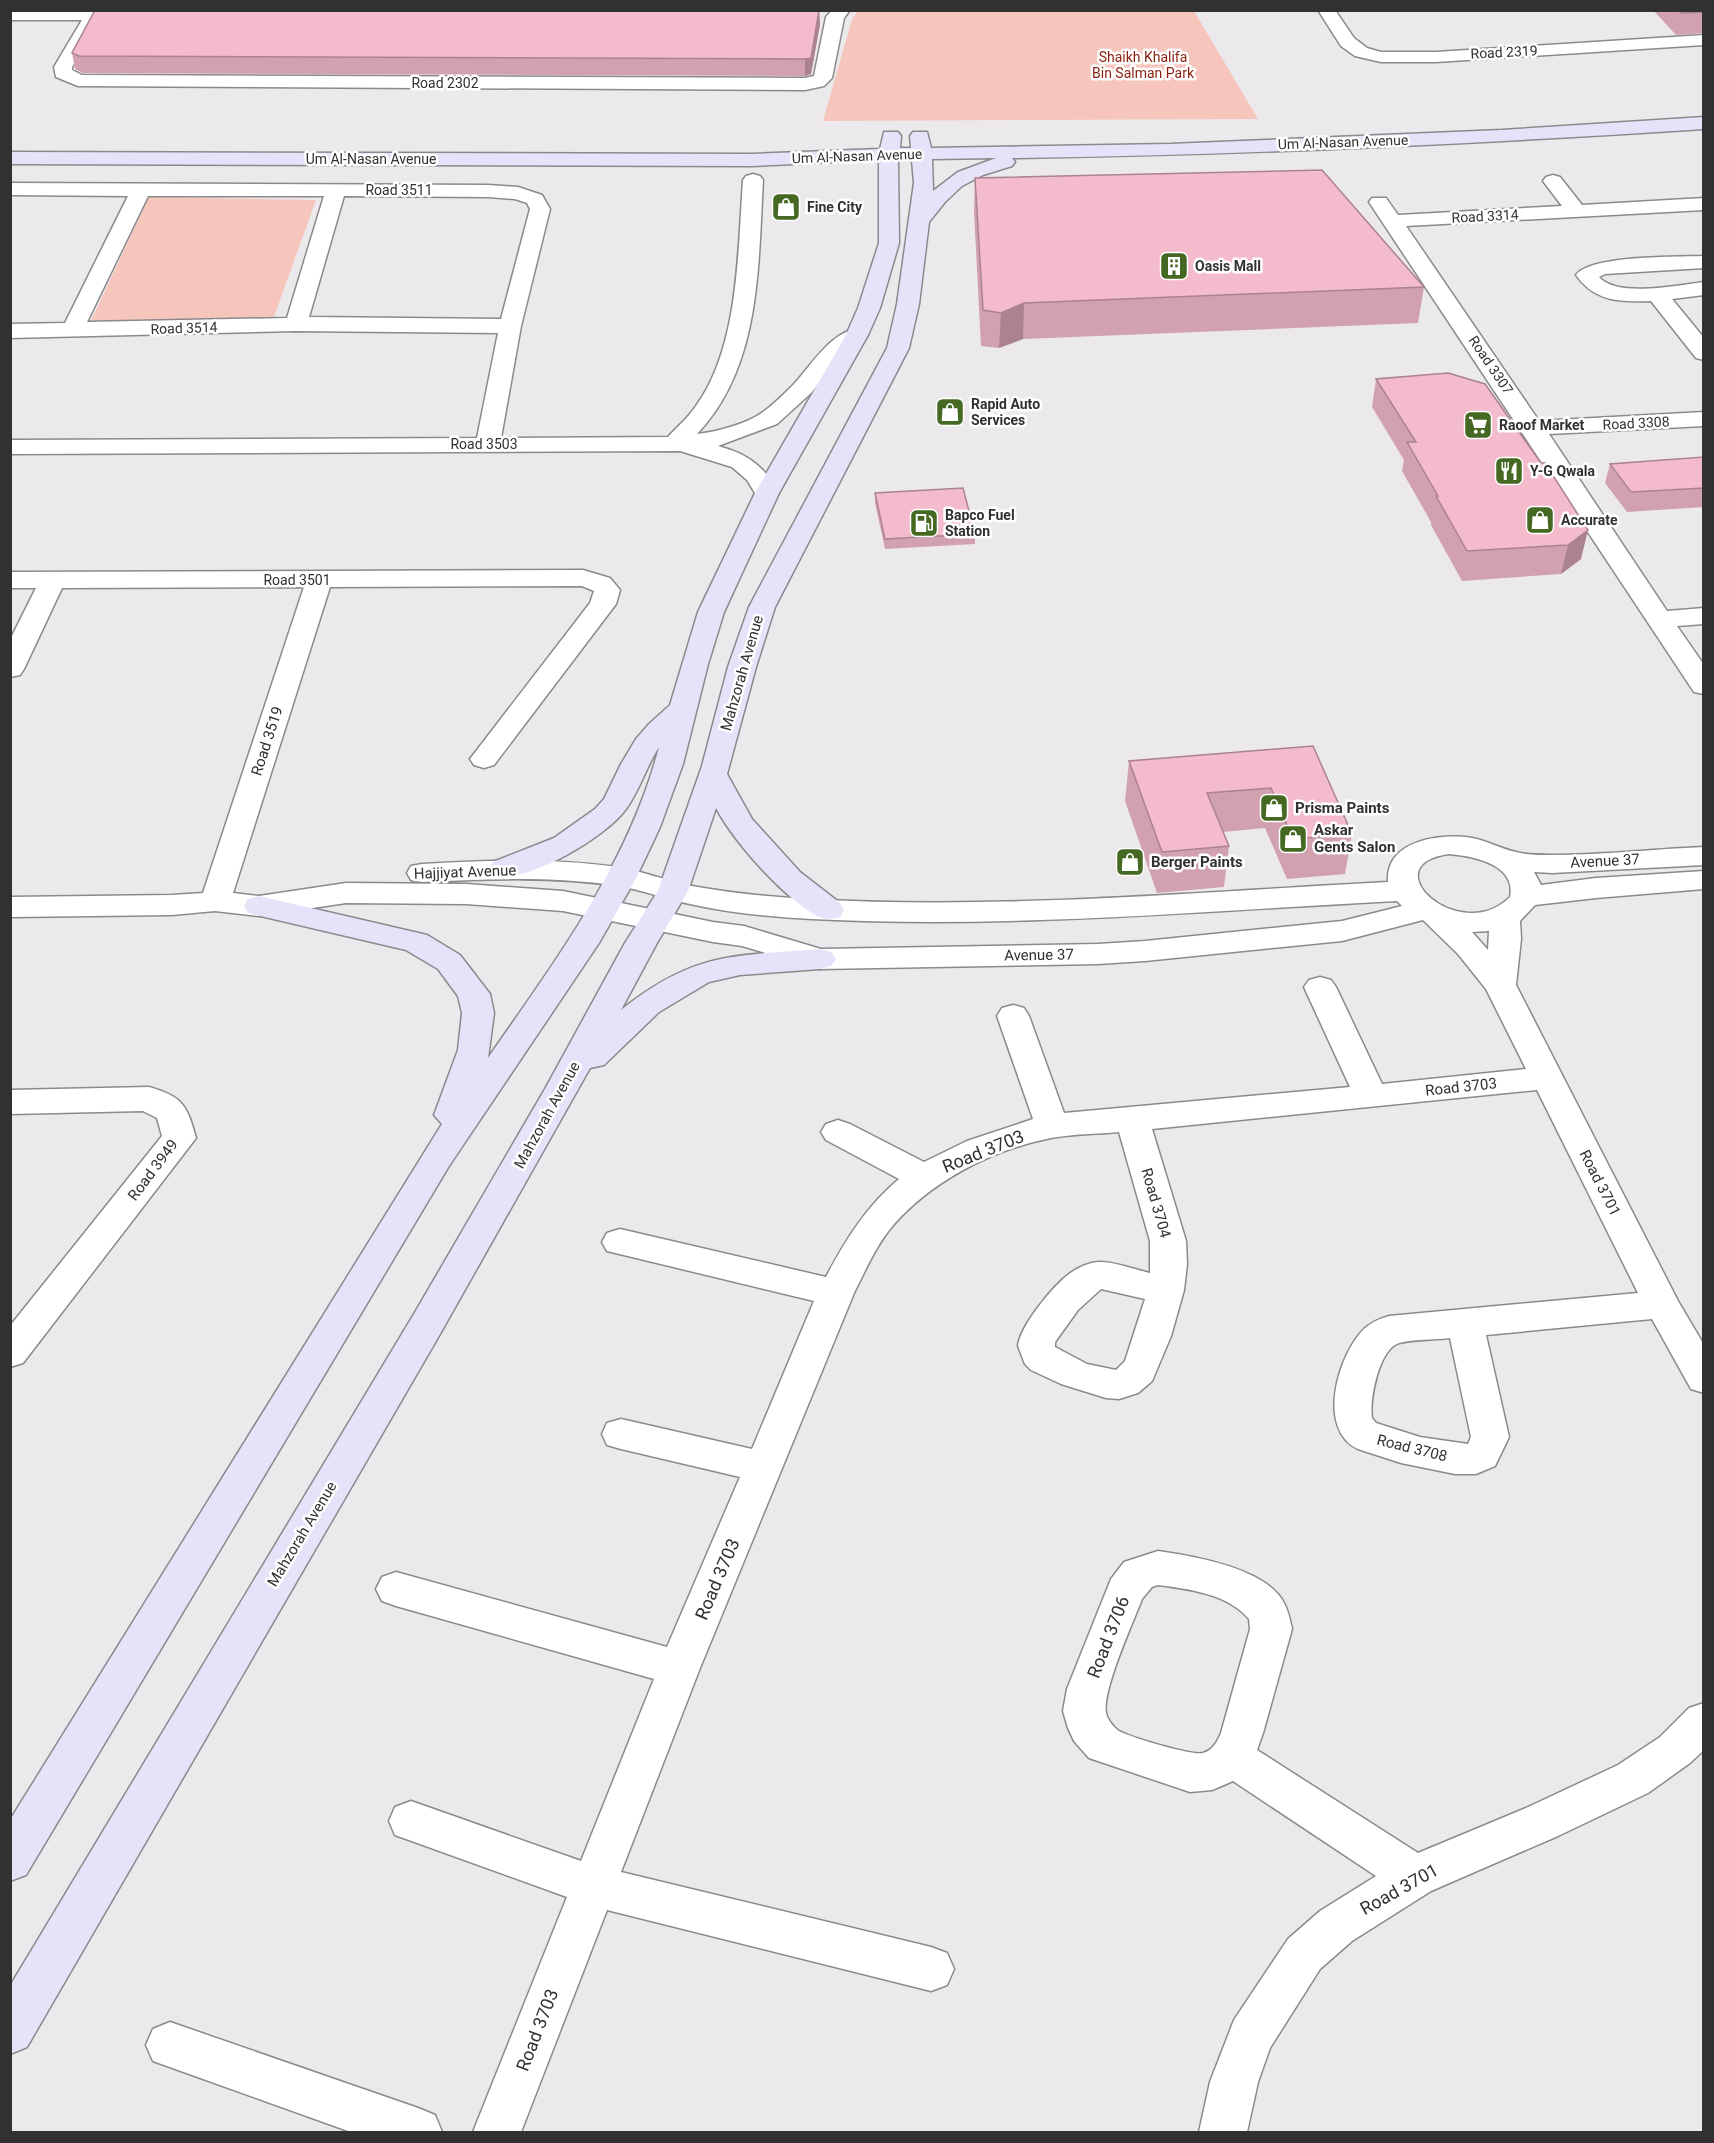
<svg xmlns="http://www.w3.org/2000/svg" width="1714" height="2143" font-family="Roboto,sans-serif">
	<rect width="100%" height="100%" fill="#ece9ed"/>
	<path fill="#f6c5bb" d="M858,11H1194L1258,119L823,121L852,19Z
		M149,197L316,200L271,325L88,327Z"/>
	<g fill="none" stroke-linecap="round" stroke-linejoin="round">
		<g stroke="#8c898c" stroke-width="3">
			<path id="street" d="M10,10H119L122,14L119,18L100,19L72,67V70L82,75L805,78L814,76L826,17L832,10H850L844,18L832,78L824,86L805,90L78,86L56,77L54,67L82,20H10Z
				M1318,10H1335L1354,38L1367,48L1381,52H1436L1704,35V45L1436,62H1381L1355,56L1341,46Z
				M753,174L760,176L763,180C758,267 761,367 697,434C716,432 747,424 763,412C774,404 784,394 794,384C811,366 836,323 865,330L868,335L840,358L811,393L777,424L718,446C748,454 764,466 779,493L776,498L767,500L758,498L747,480L732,467L680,451L10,454V440L477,438L498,333L296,331L10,338V324L65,323L128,196L10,195V183L488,185L518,187L542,195L550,209L521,326L501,438L668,437C677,427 688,418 696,406C739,347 738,250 743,180L746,176ZM148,196H324L287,318L87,322ZM344,196L488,197L515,199L527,203L530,209L501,319L309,317Z
				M1553,175L1560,177L1582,205L1704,198V210L1406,226L1539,421L1704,412V426L1549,434L1667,611L1704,608V624L1677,626L1704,665V694L1694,692L1690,686L1369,202L1372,198H1386L1398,215L1562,206L1543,181L1546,177Z
				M1704,256V268L1605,274L1599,277C1617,298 1679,285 1704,282V295L1672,299L1704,338V360L1696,358L1651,301C1620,302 1595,302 1576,275C1590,255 1677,257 1704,256Z
				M583,570L610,578L620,590L616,604L494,765L484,768L474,765L470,759L590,603L594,591L582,586L330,587L233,893L259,896L346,883L466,884L563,891L713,922L744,926L821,949L1098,944L1145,941L1342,921L1402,906L1397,901C1203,911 1007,929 812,919C771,917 730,913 690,904C666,899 643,890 618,886C553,876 487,879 422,882L411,880L407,873L411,866L422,864C487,860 552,858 617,867C642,871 667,881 692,886C731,893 770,897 808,899C1001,910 1195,892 1388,882C1385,840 1441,833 1472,838C1488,841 1501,849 1516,852C1527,855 1541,855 1552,855C1603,855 1653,849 1704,847V865L1552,873L1534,872L1541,885L1596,878L1704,871V889L1596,898L1535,905L1520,921L1521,939L1516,985L1678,1301L1704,1345V1393L1691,1389L1652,1319L1486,1335L1509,1437L1495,1466L1476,1474H1455L1401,1463L1358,1449C1316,1429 1338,1355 1364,1329C1372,1322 1379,1319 1389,1316L1638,1293L1537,1090L1152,1129L1186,1241L1187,1264L1184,1290L1171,1336L1152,1381L1138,1393L1119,1399L1106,1398L1061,1384L1031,1370L1025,1364L1018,1346C1020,1326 1053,1286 1069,1274C1077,1268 1090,1262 1099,1262C1112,1261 1137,1270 1150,1273V1241L1119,1132C1097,1134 1073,1134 1051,1138C991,1150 929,1182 890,1229C875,1248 865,1271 854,1293L700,1668L621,1872L931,1947L947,1953L954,1969L947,1985L931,1991L607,1910L521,2132H473L567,1897L395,1835L389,1821L395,1807L411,1801L581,1861L654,1679L396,1606L382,1601L376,1589L382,1577L396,1572L667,1647L740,1477L621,1449L607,1445L602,1434L607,1423L621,1419L752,1449L814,1301L607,1251L602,1242L607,1233L620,1229L826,1277C846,1239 866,1207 899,1179L826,1140L821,1132L826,1124L838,1120L850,1124L924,1162L967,1141L1033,1119L997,1016L1002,1008L1013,1005L1024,1008L1029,1016L1064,1113L1350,1087L1304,987L1309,980L1320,977L1331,980L1336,987L1382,1084L1526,1069L1486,989L1458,954L1423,920L1342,941L1145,961L1098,964L820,969L742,946L713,942L563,911L466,904L346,903L259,916L215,911L172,915L10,917V897L172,895L203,893L304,587L62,588L24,669L20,675L10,677V640L36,588H10V572ZM1449,854C1472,856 1517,864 1510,897C1460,947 1370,865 1449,854ZM1489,931L1488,950L1472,932ZM1101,1289L1145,1299L1125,1361L1116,1370L1087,1364L1055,1347V1342L1078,1310ZM1450,1338L1471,1437L1468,1444L1420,1437L1376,1423L1372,1418C1369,1400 1379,1349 1399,1343C1414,1339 1434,1340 1450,1338Z
				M149,1087C183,1097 187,1105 196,1138L23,1363L10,1367V1326L162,1136L157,1118L143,1111L10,1114V1090Z
				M1158,1551C1193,1556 1250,1566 1275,1591C1286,1601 1289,1615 1292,1629L1263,1733L1257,1750L1418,1853L1526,1808L1618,1765L1660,1737L1689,1708L1704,1703V1750L1690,1763L1648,1793L1558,1836L1431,1891L1352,1941L1320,1969L1270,2048L1258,2082L1247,2132H1199L1210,2082L1234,2020L1288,1939L1320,1911L1376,1876L1233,1781L1212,1790L1190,1792L1089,1758L1074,1741L1068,1728L1063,1711L1067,1689L1111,1579L1124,1562ZM1158,1585C1189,1589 1228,1594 1249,1619L1250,1629L1221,1733C1217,1742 1213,1750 1203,1753C1192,1756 1130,1737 1119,1731C1114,1728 1107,1719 1106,1713C1102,1690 1133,1623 1142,1599L1152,1587Z
				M170,2022L418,2108L435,2115L442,2132H351L153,2061L146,2045L153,2029Z"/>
		</g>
		<g stroke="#8c898c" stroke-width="3">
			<path id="secondary" d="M1704,117V129C1473,144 1243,155 1012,158L1015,162L1012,166L983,175L962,186L945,202L929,222L919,304L909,348L775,607L756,667L727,774L752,819L800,872L840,903L844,910L840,917C832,919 825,920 817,916C783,897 734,842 716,808L688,891L657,943L621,1010C693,952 733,956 820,949L831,952L836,959L831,966L820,969L740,975L709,982L659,1012L604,1065L590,1068L440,1334L27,2047L10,2054V1986L414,1314L545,1089L625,943L658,891L702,766L728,667L749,607L887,348L897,304L914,183L912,160H898L899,243L880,308L868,335L779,493L724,612L708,664L683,764L660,827L636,878L599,943L449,1166L26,1875L10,1881V1820L442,1124L434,1115L458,1050L462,1013L458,996L438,969L406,950L248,913L244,906L248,899L259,896L427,935L460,955L490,994L494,1013L488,1058C555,961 629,864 659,747C646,767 640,790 626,809C606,837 527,884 493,876L489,869L493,862L554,838L595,809L604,799L621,764L636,739L649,724L670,705L698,612L755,493L846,335L858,308L879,243V160L752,166L10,164V152L752,154L880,149L884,132H898L901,136L900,148H911L910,136L913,132H927L931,148L1170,144L1502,130ZM996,158L958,172L933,191L932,159Z"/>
		</g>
		<use href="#street" fill="#fff" fill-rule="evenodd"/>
		<use href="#secondary" fill="#e6e2f9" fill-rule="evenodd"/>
	</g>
	<path fill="#d2a1b0" d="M819,10L820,24L811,74L805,76L83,73L75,69L72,53Z
		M1653,10H1704V33L1676,35Z
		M975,178L1424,287L1418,323L1023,339L999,348L981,346L974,212Z
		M1376,379L1485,384L1581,559L1561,574L1462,581L1431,525V522L1402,471L1404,460L1372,407Z
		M1704,457V507L1627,512L1605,483L1610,464Z
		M875,493L975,534V544L885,549L875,503Z
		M1313,746L1352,834L1345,874L1287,879L1265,828L1223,832L1229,846L1224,887L1157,893L1125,801L1129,761Z"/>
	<path fill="#ab8390" d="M819,10L820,24L811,74L805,76V59Z
		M1024,303L1023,339L999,348L1001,313Z
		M1588,530L1581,559L1561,574L1568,545Z"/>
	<path fill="#f4bbcd" stroke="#ab8390" stroke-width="1.5" d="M95,10H819L811,58L805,59L79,56L72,53Z
		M1678,10H1704V12L1681,13Z
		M1322,170L1424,287L1024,303L1001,313L983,310L975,178Z
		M1448,373L1485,384L1541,463H1545L1588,530L1568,545L1467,551L1436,496H1438L1407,442H1416L1376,379Z
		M1704,457V488L1631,492L1610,464Z
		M963,488L975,534L885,539L875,493Z
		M1313,746L1352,834L1293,839L1271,788L1207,793L1229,846L1162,852L1129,761Z"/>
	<defs>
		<g id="shop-square" transform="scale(1.5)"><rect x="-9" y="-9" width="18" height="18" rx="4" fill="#456923" stroke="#fff"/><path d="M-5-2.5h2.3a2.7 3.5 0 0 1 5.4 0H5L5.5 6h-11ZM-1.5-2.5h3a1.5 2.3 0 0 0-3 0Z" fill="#fff"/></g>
		<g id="building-square" transform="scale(1.5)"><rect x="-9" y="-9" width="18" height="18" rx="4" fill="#456923" stroke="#fff"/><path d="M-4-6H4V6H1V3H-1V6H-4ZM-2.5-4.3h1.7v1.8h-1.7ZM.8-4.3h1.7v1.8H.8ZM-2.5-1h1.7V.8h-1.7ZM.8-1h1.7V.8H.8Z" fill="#fff"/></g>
		<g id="supermarket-square" transform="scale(1.5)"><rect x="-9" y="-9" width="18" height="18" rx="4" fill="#456923" stroke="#fff"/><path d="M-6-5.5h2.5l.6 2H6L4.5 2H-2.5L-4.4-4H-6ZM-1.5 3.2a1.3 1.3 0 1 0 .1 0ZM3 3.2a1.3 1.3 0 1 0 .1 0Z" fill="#fff"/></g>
		<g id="restaurant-square" transform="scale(1.5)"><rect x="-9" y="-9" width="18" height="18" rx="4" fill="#456923" stroke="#fff"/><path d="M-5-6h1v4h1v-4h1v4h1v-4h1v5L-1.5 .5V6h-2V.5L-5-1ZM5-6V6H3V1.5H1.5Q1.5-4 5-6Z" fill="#fff"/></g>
		<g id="fuel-square" transform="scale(1.5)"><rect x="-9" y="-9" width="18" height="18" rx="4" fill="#456923" stroke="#fff"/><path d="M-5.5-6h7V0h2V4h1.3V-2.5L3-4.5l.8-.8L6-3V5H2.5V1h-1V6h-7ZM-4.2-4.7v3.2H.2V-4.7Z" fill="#fff"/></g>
	</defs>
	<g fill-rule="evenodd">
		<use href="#shop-square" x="786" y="207"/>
		<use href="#building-square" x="1174" y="266"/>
		<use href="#shop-square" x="950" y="412"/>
		<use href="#supermarket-square" x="1478" y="425"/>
		<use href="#restaurant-square" x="1509" y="471"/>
		<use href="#shop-square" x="1540" y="520"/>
		<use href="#fuel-square" x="924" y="523"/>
		<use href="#shop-square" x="1274" y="808"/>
		<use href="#shop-square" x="1293" y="839"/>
		<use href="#shop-square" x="1130" y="862"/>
	</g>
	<g text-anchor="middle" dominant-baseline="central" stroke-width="5" stroke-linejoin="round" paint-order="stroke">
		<g font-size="14" fill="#323132" stroke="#fff">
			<text transform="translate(1504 52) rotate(-3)">Road 2319</text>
			<text x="445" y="83">Road 2302</text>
			<text transform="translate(1343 142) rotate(-2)">Um Al-Nasan Avenue</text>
			<text transform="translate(857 156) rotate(-2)">Um Al-Nasan Avenue</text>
			<text x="371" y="159">Um Al-Nasan Avenue</text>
			<text x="399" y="190">Road 3511</text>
			<text transform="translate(1485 216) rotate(-3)">Road 3314</text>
			<text transform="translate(184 328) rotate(-2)">Road 3514</text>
			<text transform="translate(1491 365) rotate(56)">Road 3307</text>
			<text transform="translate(1636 423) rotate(-3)">Road 3308</text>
			<text x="484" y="444">Road 3503</text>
			<text x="297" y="580">Road 3501</text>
		</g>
		<g font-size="14" fill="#8a1e0f" stroke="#fff">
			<text x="1143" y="57">Shaikh Khalifa<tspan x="1143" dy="16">Bin Salman Park</tspan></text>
		</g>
		<g font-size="14" font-weight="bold" fill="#323132" stroke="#fff" text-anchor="start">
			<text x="807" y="207">Fine City</text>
			<text x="1195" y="266">Oasis Mall</text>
			<text x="971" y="404">Rapid Auto<tspan x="971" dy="16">Services</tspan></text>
			<text x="1499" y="425">Raoof Market</text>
			<text x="1530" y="471">Y-G Qwala</text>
			<text x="945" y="515">Bapco Fuel<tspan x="945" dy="16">Station</tspan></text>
			<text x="1561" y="520">Accurate</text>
		</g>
		<g font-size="15" fill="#323132" stroke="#fff">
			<text transform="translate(742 673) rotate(-74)">Mahzorah Avenue</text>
			<text transform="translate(267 741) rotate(-72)">Road 3519</text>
			<text transform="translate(1605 861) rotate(-3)">Avenue 37</text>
			<text transform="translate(465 872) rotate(-2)">Hajjiyat Avenue</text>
			<text transform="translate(1039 955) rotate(-1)">Avenue 37</text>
			<text transform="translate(1461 1087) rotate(-6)">Road 3703</text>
			<text transform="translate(547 1115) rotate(-61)">Mahzorah Avenue</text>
			<text transform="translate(153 1170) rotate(-53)">Road 3949</text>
			<text transform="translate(1600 1183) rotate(63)">Road 3701</text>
			<text transform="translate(1156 1203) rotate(74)">Road 3704</text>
			<text transform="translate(1412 1448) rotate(14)">Road 3708</text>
			<text transform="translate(302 1534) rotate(-59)">Mahzorah Avenue</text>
		</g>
		<g font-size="15" font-weight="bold" fill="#323132" stroke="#fff" text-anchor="start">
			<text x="1295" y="808">Prisma Paints</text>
			<text x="1314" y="830">Askar<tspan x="1314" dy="17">Gents Salon</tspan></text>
			<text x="1151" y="862">Berger Paints</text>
		</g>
		<g font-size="18" fill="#323132" stroke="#fff">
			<text transform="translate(983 1151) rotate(-22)">Road 3703</text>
			<text transform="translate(717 1579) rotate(-67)">Road 3703</text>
			<text transform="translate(1108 1637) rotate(-69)">Road 3706</text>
			<text transform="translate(1399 1889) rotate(-29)">Road 3701</text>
			<text transform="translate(537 2030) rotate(-69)">Road 3703</text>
		</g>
	</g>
	<rect width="1714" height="2143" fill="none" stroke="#323132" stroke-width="24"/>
</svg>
